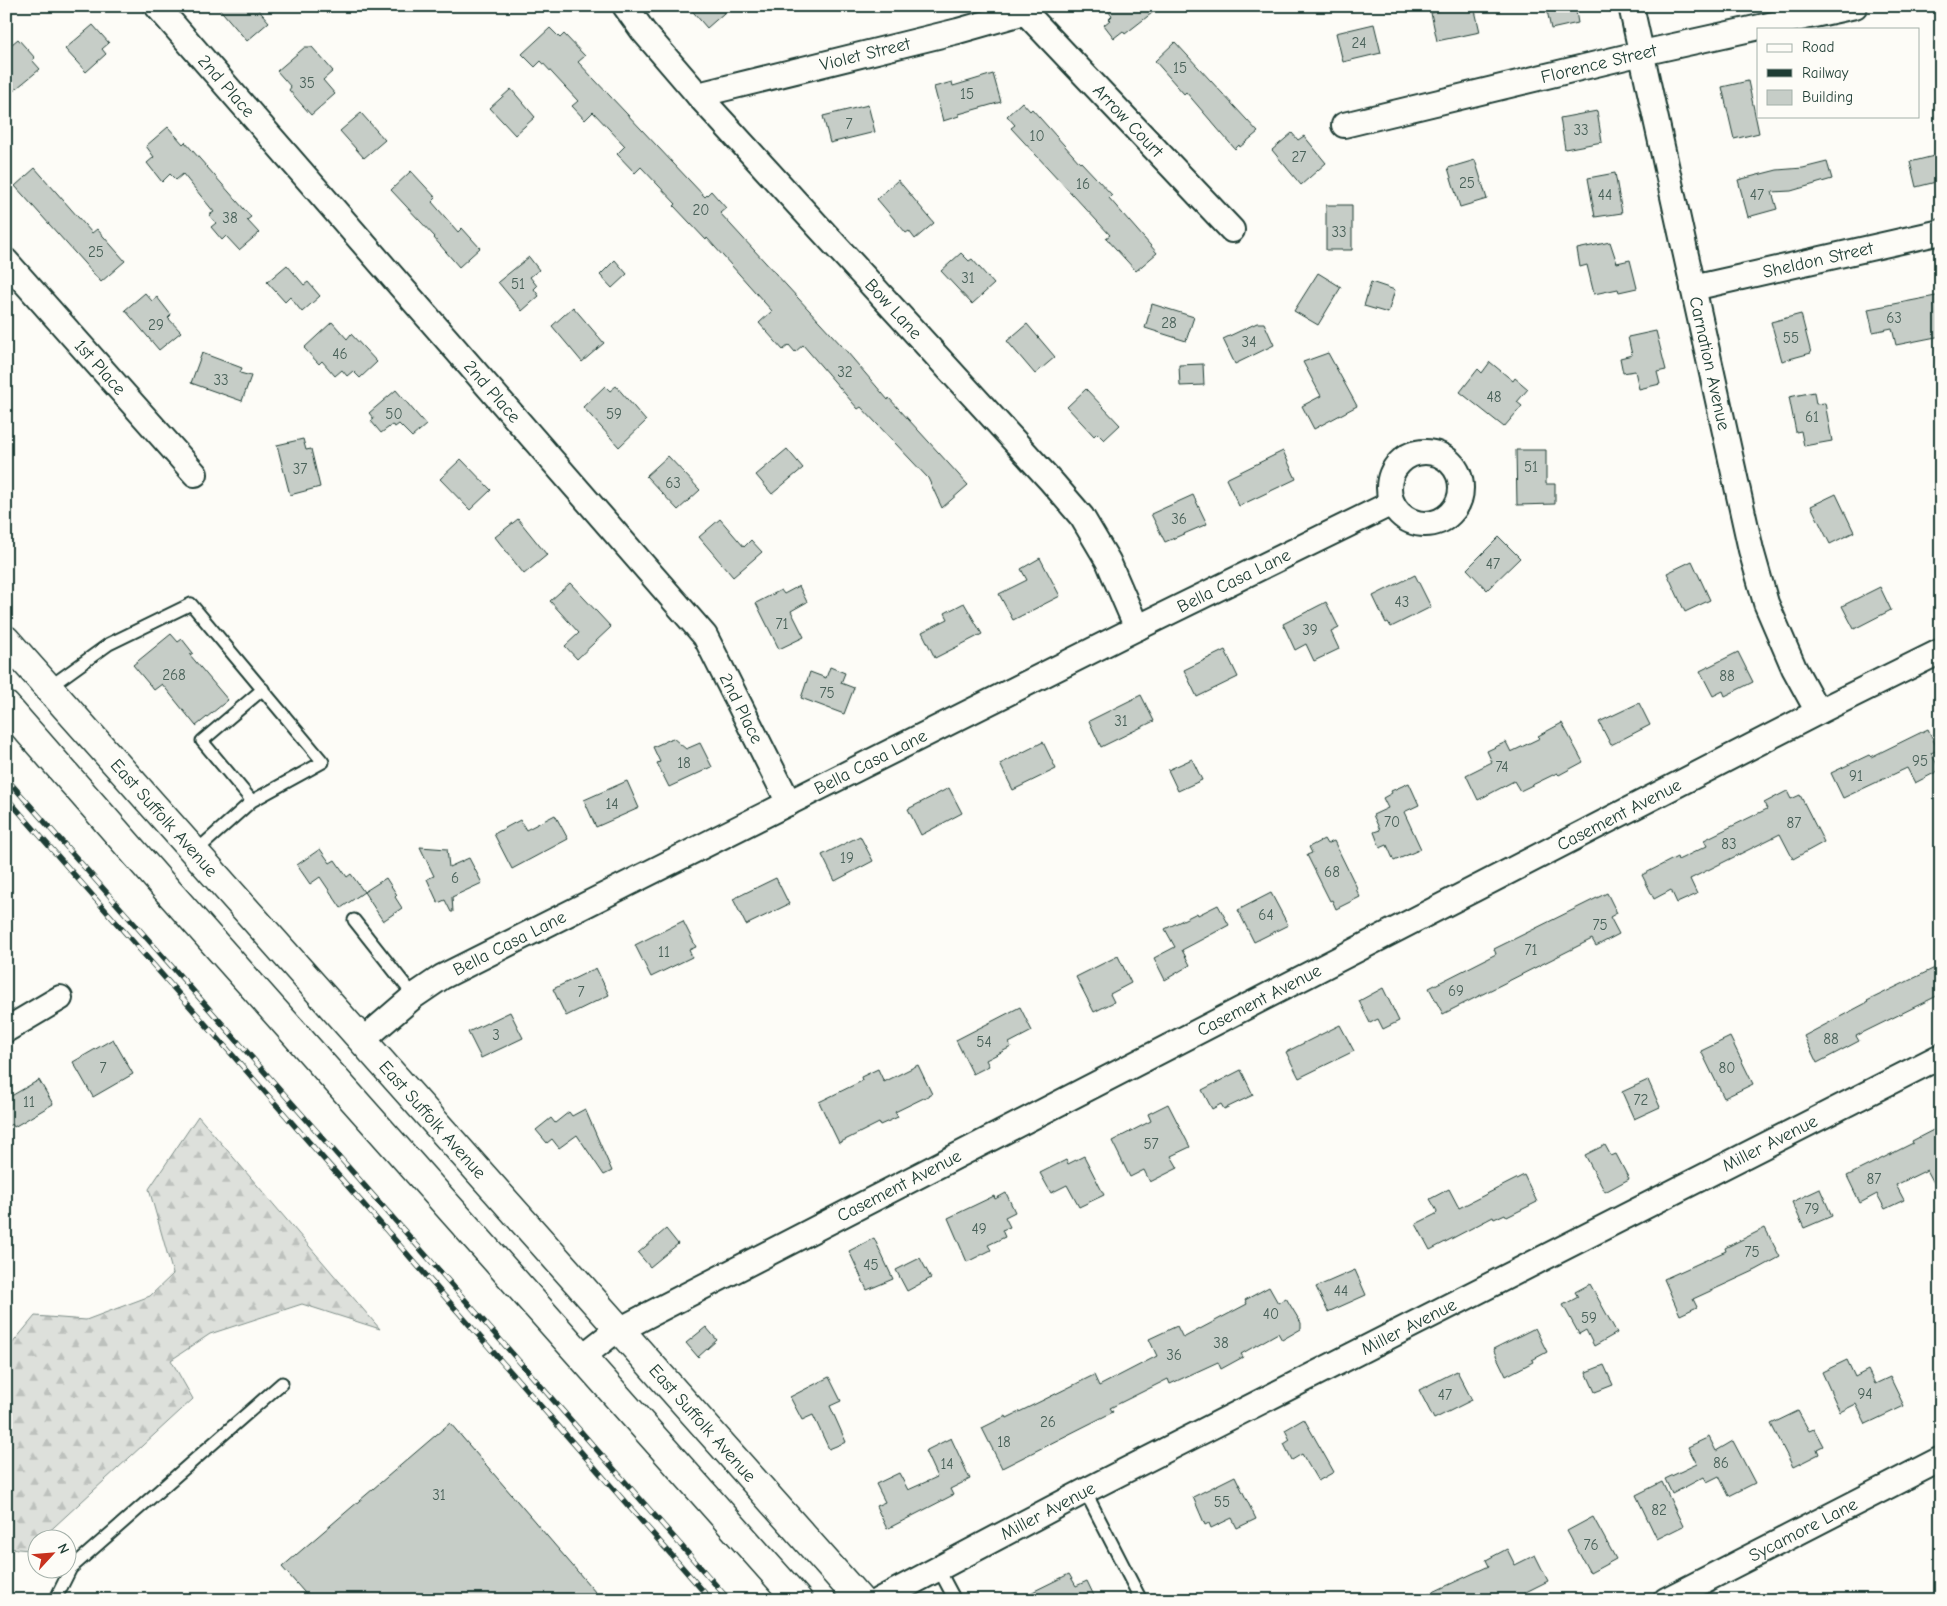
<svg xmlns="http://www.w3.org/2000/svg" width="1947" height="1606" font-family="'Comic Neue',sans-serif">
	<defs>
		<pattern id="forest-firs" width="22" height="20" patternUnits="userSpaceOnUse" patternTransform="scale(1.25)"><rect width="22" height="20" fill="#dde0db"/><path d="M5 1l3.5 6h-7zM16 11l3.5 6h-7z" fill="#bdc1bd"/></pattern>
	</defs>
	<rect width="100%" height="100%" fill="#fdfcf7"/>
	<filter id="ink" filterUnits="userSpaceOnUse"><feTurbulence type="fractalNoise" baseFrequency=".02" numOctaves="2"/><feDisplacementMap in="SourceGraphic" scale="10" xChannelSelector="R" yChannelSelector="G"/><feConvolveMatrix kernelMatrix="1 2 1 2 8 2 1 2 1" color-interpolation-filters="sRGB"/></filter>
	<g filter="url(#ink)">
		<path fill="url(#forest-firs)" stroke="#7e8e88" d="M198,1116L380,1329L302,1304L210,1334L171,1360L193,1399L42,1538H38L37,1543L30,1550L6,1548V1351L35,1316L86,1320L150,1296L173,1274L149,1189Z"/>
		<path fill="#c6cdc7" stroke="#1f3d34" d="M217,6H255L269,22L247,41Z
			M688,6H732L707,28Z
			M1104,6H1161L1125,34L1123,31L1114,38L1104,25L1110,20L1109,19L1112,16Z
			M1455,6H1474L1480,32L1437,41L1431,13Z
			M1546,6H1575L1578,23L1551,29Z
			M1374,24L1381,53L1343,62L1336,33Z
			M93,25L109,43L102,49L106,54L86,72L65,49Z
			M550,28L560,38L564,34L585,56L578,62L705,197L711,191L726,208L720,213L842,346L888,400L889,398L968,485L942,508L928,478L861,407L858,409L803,345L795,352L789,345L783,350L759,323L772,311L707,238L706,240L674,206L676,204L641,167L635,173L617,154L625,146L593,112L585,120L572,106L578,101L541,61L535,67L522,54Z
			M18,39L35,58L32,60L40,69L6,97V49Z
			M1175,42L1258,132L1240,147L1239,145L1235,149L1186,92L1184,94L1155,61Z
			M305,47H312L333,71L323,80L335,94L311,115L289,90L291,87L277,71Z
			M993,74L1001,102L959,114V116L943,121L934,87L952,82L953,86Z
			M1748,81L1759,133L1734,139L1722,87Z
			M511,89L535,117L515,135L490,108Z
			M1022,102L1030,111L1032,109L1080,163L1081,162L1112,195L1109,198L1157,253L1136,271L1106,238L1110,235L1011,128L1015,125L1007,116Z
			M868,105L875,132L830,143L823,116Z
			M1597,111L1602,142L1565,149L1560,118Z
			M361,113L385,140L364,158L340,131Z
			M168,127L183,144L185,142L251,217L247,220L259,233L239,250L226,236L222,240L211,227L216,223L209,215L214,212L183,174L176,180L170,174L162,182L147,163L154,157L146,146Z
			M1292,133L1298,140L1304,136L1326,163L1301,185L1272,150Z
			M1934,156L1940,181L1916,187L1910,162Z
			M1475,160L1487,199L1460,207L1448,168Z
			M1827,162L1832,179L1791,191L1772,192L1777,209L1748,217L1738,180L1777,170L1803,168Z
			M35,168L92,233L97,229L125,261L101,282L15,186Z
			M411,171L436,198L432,202L458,232L462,228L480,248L459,267L434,238L435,237L391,190Z
			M1615,173L1622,213L1595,217L1588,178Z
			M898,180L934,223L915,239L909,231L906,233L877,199Z
			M1326,205H1352V250H1326Z
			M1610,242L1617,263L1630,260L1637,288L1619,292L1618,289L1594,294L1587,265L1580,267L1577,249Z
			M961,253L969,261L972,259L994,284L972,304L941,271Z
			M529,257L539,270L530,277L537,286L534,289L539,296L522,311L498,282Z
			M615,260L627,274L612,288L600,275Z
			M287,265L304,285L308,282L320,296L302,312L290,297L285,302L267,282Z
			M1318,273L1341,287L1318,325L1294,311Z
			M1371,282L1395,290L1388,313L1364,306Z
			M145,293L152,301L157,297L171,315L168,318L181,332L159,350L125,310Z
			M1941,295V336L1896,345L1892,328L1873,332L1868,309Z
			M1152,304L1194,317L1186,341L1145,328Z
			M573,307L604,343L582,362L552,326Z
			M1801,314L1811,353L1782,361L1771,322Z
			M332,322L347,339L351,334L377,362L360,378L353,371L347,376L342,370L335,376L322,361L319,364L304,348Z
			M1257,323H1264L1274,345L1235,364L1223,339Z
			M1027,324L1055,357L1035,374L1007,341Z
			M1656,331L1666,370L1657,372L1660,384L1639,389L1635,371L1623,373L1620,358L1632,355L1628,337Z
			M202,353L242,368L240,373L251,376L242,401L191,383Z
			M1328,353L1357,406L1314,429L1302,406L1321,396L1303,362Z
			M1490,362L1513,381L1515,378L1528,389L1517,402L1522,406L1504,427L1460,392L1478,369L1482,373Z
			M1203,364L1204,385L1180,386L1179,365Z
			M605,386L610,391L616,386L646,421L619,447L583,407Z
			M1086,389L1120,425L1104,440L1097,433L1094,436L1067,407Z
			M396,390L426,425L412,437L399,424L395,427L392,425L381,433L371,421L374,419L369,413Z
			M1814,392L1816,404L1825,403L1832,441L1804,446L1801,431L1796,432L1789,397Z
			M303,439L306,450L311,449L320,487L290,495L277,445Z
			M787,449L803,468L772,494L756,475Z
			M1516,450H1546V484H1555V504L1517,505Z
			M1283,451L1296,479L1239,506L1226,479Z
			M668,456L700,490L678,510L646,476Z
			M461,459L491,490L470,510L440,479Z
			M1836,494L1854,532L1830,544L1811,506Z
			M1193,495L1207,524L1165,542L1151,514Z
			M518,519L547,555L524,574L495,537Z
			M720,519L744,547L751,540L762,552L733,577L699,537Z
			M1499,537L1520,558L1487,590L1467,569Z
			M1040,558L1060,596L1013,620L999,594L1027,580L1021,569Z
			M1692,561L1710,600L1685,612L1667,573Z
			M1415,575L1431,607L1391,627L1388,622L1386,623L1373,596Z
			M570,583L611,627L577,659L565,646L579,633L550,601Z
			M799,586L807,602L791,611L804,637L779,649L756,603L781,590L784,594Z
			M1880,587L1891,610L1854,629L1842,606Z
			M1326,602L1339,628L1331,632L1339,649L1314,661L1306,644L1295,650L1283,624Z
			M964,603L982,634L935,658L922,632L948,619L945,613Z
			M171,634L178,642L182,639L193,653L190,655L228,700L196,726L162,684L154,690L133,665Z
			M1225,650L1238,677L1197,697L1184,670Z
			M1738,652L1753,682L1725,696L1723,691L1713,696L1700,671Z
			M830,667L845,673L841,683L854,688L844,714L801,698L810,672L826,678Z
			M1141,695L1154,721L1101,747L1089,721Z
			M1639,703L1650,725L1611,745L1599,722Z
			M1562,723L1583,762L1559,775L1557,773L1520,791L1514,781L1478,800L1466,775L1492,762L1487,751L1506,742L1511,752L1540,738L1538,736Z
			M1928,729L1938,750L1931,753L1940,770L1915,783L1907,768L1843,798L1831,773L1869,755L1871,757Z
			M673,738L686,749L700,743L712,767L669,787L657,763L660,762L653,747Z
			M1043,742L1056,769L1013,790L1000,764Z
			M1192,759L1202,780L1178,791L1168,770Z
			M627,781L639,808L596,827L584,800Z
			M1409,783L1419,805L1404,812L1421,849L1394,861L1387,845L1380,848L1374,832L1380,830L1373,815L1388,808L1383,798L1392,793L1391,791Z
			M949,788L962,813L921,835L908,809Z
			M1787,791L1791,799L1800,795L1824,842L1793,859L1780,834L1690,879L1697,894L1677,903L1671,890L1654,899L1642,875L1677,857L1678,860L1707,846L1704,840L1767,809L1764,803Z
			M555,815L568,839L512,869L494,834L520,820L526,830Z
			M860,836L873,861L835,881L822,855Z
			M1324,839L1327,844L1334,841L1357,888L1356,889L1360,897L1336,909L1332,900L1330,901L1307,855L1312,853L1309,847Z
			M420,847L447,849L449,867L469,858L482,883L452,897L453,912H451L445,900L438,903L427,879L434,876Z
			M320,849L330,863L335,860L347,877L351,874L364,892L386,878L397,895L395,897L402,908L383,921L364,892L341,908L320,877L310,884L297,865Z
			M776,878L789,904L746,925L733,899Z
			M1271,893L1288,925L1254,942L1238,910Z
			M1607,893L1617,913L1610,917L1619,934L1596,946L1592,939L1443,1014L1429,988L1496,954L1494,949Z
			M1218,905L1229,925L1182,950L1190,965L1165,980L1154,958L1175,947L1165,929L1197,913L1198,915Z
			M683,921L696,947L689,950L692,957L651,977L635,945Z
			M1118,956L1131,983L1110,994L1114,1002L1094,1012L1076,977Z
			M1941,965V994L1856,1036L1859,1041L1817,1063L1804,1036L1868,1002L1867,1001Z
			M596,968L609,995L566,1016L553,989Z
			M1383,988L1399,1021L1383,1029L1378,1019L1370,1023L1359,1001Z
			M1020,1007L1032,1031L1009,1043L1011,1047L986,1060L989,1066L973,1074L956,1040Z
			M510,1012L523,1038L481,1058L468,1032Z
			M1340,1025L1354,1051L1299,1078L1286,1052Z
			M1730,1037L1753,1084L1724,1098L1701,1051Z
			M113,1039L133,1074L93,1097L73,1062Z
			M918,1065L932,1094L895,1112L898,1117L880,1125L879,1123L839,1143L819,1102L862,1081L861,1077L878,1069L884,1082Z
			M1241,1070L1253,1095L1224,1109L1221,1104L1212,1109L1202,1090Z
			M39,1080L53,1104L14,1127L12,1124L6,1127V1099Z
			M1648,1080L1660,1107L1634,1119L1622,1092Z
			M1168,1104L1190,1147L1171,1156L1178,1168L1150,1182L1144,1170L1130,1177L1112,1141L1151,1121L1148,1114Z
			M585,1109L612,1171L604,1175L577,1135L559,1148L552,1139L547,1143L536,1130L551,1118L555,1123L569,1112L572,1116Z
			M1941,1126V1196L1927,1170L1896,1185L1904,1200L1885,1209L1877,1194L1860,1203L1847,1176L1913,1143L1912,1141Z
			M1605,1145L1611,1156L1616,1154L1629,1179L1605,1192L1585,1155Z
			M1084,1156L1104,1195L1079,1207L1067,1185L1051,1193L1040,1173L1066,1160L1068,1164Z
			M1524,1175L1537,1202L1507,1217L1505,1214L1494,1219L1493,1217L1430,1250L1416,1224L1436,1214L1437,1211L1430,1199L1449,1189L1459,1208Z
			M1820,1189L1832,1216L1804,1228L1792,1202Z
			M1006,1193L1015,1212L1005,1217L1010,1227L1002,1230L1005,1237L988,1245L991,1250L967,1262L948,1218L994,1196L995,1199Z
			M1765,1228L1780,1257L1756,1270L1693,1299L1697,1307L1680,1315L1664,1279L1726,1251L1725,1248Z
			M666,1229L678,1244L650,1267L638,1253Z
			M874,1238L893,1279L867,1290L849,1251Z
			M920,1258L931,1278L907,1291L896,1270Z
			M1355,1270L1366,1295L1328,1312L1316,1287Z
			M1590,1284L1617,1333L1594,1346L1586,1330L1579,1334L1563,1305L1578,1297L1575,1292Z
			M1269,1287L1278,1303L1286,1298L1301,1323V1329L1282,1340L1278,1333L1241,1354L1243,1357L1221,1369L1218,1362L1170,1384L1168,1379L1110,1408L1113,1412L1002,1468L982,1428L1006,1416L1007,1418L1094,1375L1099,1386L1157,1356L1149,1339L1177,1326L1183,1338L1247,1304L1245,1300Z
			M706,1327L717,1340L698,1357L686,1343Z
			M1535,1328L1547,1352L1532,1360L1533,1362L1506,1376L1493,1349Z
			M1847,1360L1855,1377L1868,1370L1875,1384L1890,1377L1904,1406L1866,1424L1856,1404L1840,1412L1822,1372Z
			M1604,1365L1613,1385L1595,1392L1586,1372Z
			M1457,1371L1472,1400L1434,1419L1419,1390Z
			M829,1377L841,1401L830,1406L846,1442L829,1449L813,1415L802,1420L790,1397Z
			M1798,1411L1809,1431L1814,1429L1823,1446L1817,1449L1819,1454L1793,1467L1771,1424Z
			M1304,1419L1334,1472L1318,1481L1302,1454L1292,1460L1284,1444L1290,1440L1285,1430Z
			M450,1423L602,1600H311L282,1567Z
			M1709,1437L1716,1451L1733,1441L1755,1483L1729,1496L1719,1476L1707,1482L1704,1477L1672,1494L1665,1479L1697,1464L1688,1447Z
			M951,1438L970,1479L950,1489L953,1495L887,1529L876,1506L885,1502L876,1484L899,1473L908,1490L937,1477L925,1451Z
			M1235,1476L1256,1519L1237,1528L1232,1518L1211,1528L1209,1523L1205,1525L1193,1497Z
			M1662,1482L1683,1526L1657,1539L1636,1495Z
			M1593,1517L1616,1559L1590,1573L1567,1531Z
			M1507,1549L1515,1565L1535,1555L1548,1581L1526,1592L1530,1600H1416L1489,1566L1486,1560Z
			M1069,1574L1076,1586L1087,1581L1096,1600H1016Z"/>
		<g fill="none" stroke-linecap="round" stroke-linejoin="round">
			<g stroke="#1f3d34" stroke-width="15">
				<path id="lane" d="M48,688L109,644L191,604L323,762L252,801L202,741L263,689
					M195,852L252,801
					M354,920L414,996
					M1085,1491L1141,1600
					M938,1568L955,1600
					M55,1600L71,1568L282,1383
					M1938,1600L1941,1597"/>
			</g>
			<g stroke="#1f3d34" stroke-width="28">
				<g id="street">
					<path id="s1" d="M157,6L705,636L789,803"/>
					<path id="s2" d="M625,6L643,31L698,95L1051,481L1082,517L1108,561L1137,628"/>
					<path id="s3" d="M1631,6L1751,550L1766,603L1794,668L1818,712"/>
					<path id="s4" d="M1025,12L1232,230"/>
					<path id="s5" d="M698,95L958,31L1025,12L1031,6"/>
					<path id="s6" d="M1344,125L1642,53L1855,6"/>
					<path id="s7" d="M6,261L195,474"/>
					<path id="s8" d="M1693,288L1941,232"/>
					<circle cx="1425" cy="488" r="36"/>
					<path d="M6,1030L60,998"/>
					<path id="s9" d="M362,1041L414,996L442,977L1137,628L1392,503"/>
					<path id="s10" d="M582,1357L610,1335L652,1313L1818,712L1941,651"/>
					<path id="s11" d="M879,1600L1085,1491L1941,1056"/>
					<path id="s12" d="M1666,1600L1941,1459"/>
				</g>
			</g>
			<g stroke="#1f3d34" stroke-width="31">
				<g id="secondary">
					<path id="s13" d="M6,640L860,1600"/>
					<path d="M6,706L168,891L798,1600"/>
				</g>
			</g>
			<use href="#lane" stroke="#fdfcf7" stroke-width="11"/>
			<use href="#street" stroke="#fdfcf7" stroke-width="24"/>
			<use href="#secondary" stroke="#fdfcf7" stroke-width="28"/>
			<g stroke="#1f3d34" stroke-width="5.5">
				<path id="rail" d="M6,778L729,1600
					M6,797L711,1600"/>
			</g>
			<use href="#rail" stroke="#fdfcf7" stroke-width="4" stroke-dasharray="11" stroke-linecap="butt"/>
		</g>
	</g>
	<g text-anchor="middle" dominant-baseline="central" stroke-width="4.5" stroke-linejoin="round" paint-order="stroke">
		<g font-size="15" fill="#496159">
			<text x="1359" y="43">24</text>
			<text x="1180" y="68">15</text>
			<text x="307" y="83">35</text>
			<text x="967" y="94">15</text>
			<text x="849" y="124">7</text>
			<text x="1581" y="130">33</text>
			<text x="1037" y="136">10</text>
			<text x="1299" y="157">27</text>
			<text x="1467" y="183">25</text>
			<text x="1083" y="184">16</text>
			<text x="1605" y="195">44</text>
			<text x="1757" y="195">47</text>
			<text x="701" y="210">20</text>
			<text x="230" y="218">38</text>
			<text x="1339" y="232">33</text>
			<text x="96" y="252">25</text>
			<text x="968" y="278">31</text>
			<text x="518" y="284">51</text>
			<text x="1894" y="318">63</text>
			<text x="1169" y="323">28</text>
			<text x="156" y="325">29</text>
			<text x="1791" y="338">55</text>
			<text x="1249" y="342">34</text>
			<text x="340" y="354">46</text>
			<text x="845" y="372">32</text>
			<text x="221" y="380">33</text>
			<text x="1494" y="397">48</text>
			<text x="394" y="414">50</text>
			<text x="614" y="414">59</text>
			<text x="1812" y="417">61</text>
			<text x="1531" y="467">51</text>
			<text x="300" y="469">37</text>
			<text x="673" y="483">63</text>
			<text x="1179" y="519">36</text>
			<text x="1493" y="564">47</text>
			<text x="1402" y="602">43</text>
			<text x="782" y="624">71</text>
			<text x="1310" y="630">39</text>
			<text x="174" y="675">268</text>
			<text x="1727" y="676">88</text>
			<text x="827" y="693">75</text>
			<text x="1121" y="721">31</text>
			<text x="1920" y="761">95</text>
			<text x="684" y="763">18</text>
			<text x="1502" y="767">74</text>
			<text x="1856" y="776">91</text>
			<text x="612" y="804">14</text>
			<text x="1392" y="822">70</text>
			<text x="1794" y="823">87</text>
			<text x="1729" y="844">83</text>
			<text x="847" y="858">19</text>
			<text x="1332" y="872">68</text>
			<text x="455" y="878">6</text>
			<text x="1266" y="915">64</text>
			<text x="1600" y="925">75</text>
			<text x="1531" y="950">71</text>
			<text x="664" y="952">11</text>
			<text x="1456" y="991">69</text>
			<text x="581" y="992">7</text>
			<text x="496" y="1035">3</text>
			<text x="1831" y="1039">88</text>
			<text x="984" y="1042">54</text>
			<text x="103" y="1068">7</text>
			<text x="1727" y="1068">80</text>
			<text x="1641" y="1100">72</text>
			<text x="29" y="1102">11</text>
			<text x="1151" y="1144">57</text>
			<text x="1874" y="1179">87</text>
			<text x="1812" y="1209">79</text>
			<text x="979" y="1229">49</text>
			<text x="1752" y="1252">75</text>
			<text x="871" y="1265">45</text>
			<text x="1341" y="1291">44</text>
			<text x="1271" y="1314">40</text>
			<text x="1589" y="1318">59</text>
			<text x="1221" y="1343">38</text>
			<text x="1174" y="1355">36</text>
			<text x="1865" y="1394">94</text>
			<text x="1445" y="1395">47</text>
			<text x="1048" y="1422">26</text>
			<text x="1004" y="1442">18</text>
			<text x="1721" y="1463">86</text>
			<text x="947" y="1464">14</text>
			<text x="439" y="1495">31</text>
			<text x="1222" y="1502">55</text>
			<text x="1659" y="1510">82</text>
			<text x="1591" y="1545">76</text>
		</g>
		<g font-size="18" fill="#1f3d34" stroke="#fdfcf7">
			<text stroke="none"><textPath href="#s5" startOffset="172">Violet Street</textPath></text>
			<text stroke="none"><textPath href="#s6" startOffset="262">Florence Street</textPath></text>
			<text stroke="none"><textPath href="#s1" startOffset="106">2nd Place</textPath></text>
			<text stroke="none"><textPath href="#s4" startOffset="150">Arrow Court</textPath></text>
			<text stroke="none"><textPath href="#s8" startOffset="128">Sheldon Street</textPath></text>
			<text stroke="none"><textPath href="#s2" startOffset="405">Bow Lane</textPath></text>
			<text stroke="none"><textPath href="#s3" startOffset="366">Carnation Avenue</textPath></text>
			<text stroke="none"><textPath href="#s7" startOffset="142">1st Place</textPath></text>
			<text stroke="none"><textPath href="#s1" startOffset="511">2nd Place</textPath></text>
			<text stroke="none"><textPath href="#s9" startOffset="988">Bella Casa Lane</textPath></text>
			<text stroke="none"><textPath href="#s1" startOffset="916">2nd Place</textPath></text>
			<text stroke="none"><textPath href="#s9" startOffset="582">Bella Casa Lane</textPath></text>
			<text stroke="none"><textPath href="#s10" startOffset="1171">Casement Avenue</textPath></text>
			<text stroke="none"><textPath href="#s13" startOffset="238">East Suffolk Avenue</textPath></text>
			<text stroke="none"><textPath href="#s9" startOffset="178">Bella Casa Lane</textPath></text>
			<text stroke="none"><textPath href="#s10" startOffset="766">Casement Avenue</textPath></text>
			<text stroke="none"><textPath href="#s13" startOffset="642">East Suffolk Avenue</textPath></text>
			<text stroke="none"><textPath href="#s11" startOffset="1001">Miller Avenue</textPath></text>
			<text stroke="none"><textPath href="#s10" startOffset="361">Casement Avenue</textPath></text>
			<text stroke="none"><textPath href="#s11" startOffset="596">Miller Avenue</textPath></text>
			<text stroke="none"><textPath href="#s13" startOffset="1048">East Suffolk Avenue</textPath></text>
			<text stroke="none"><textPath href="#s11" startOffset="191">Miller Avenue</textPath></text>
			<text stroke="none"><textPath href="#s12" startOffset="154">Sycamore Lane</textPath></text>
		</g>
	</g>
	<rect width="1947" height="1606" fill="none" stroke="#fdfcf7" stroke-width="25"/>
	<rect x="12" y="12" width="1922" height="1581" fill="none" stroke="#1f3d34" stroke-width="2" filter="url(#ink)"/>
	<rect x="1757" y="28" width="162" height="90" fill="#fdfcf7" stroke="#a4b0a9"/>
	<rect x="1767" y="44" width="25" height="8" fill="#fdfcf7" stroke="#a4b0a9"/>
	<text x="1802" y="52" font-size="15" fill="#1f3d34">Road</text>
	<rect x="1767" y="69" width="25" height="8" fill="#1f3d34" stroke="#a4b0a9"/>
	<text x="1802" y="78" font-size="15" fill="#1f3d34">Railway</text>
	<rect x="1767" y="90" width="25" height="15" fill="#c6cdc7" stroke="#a4b0a9"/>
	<text x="1802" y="102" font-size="15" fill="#1f3d34">Building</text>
	<g transform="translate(52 1554) rotate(64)"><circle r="24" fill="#fdfcf7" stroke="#a4b0a9"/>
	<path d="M0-4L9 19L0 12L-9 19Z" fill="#c8321e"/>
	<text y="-8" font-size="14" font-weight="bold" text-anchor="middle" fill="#1f3d34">N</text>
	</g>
</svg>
